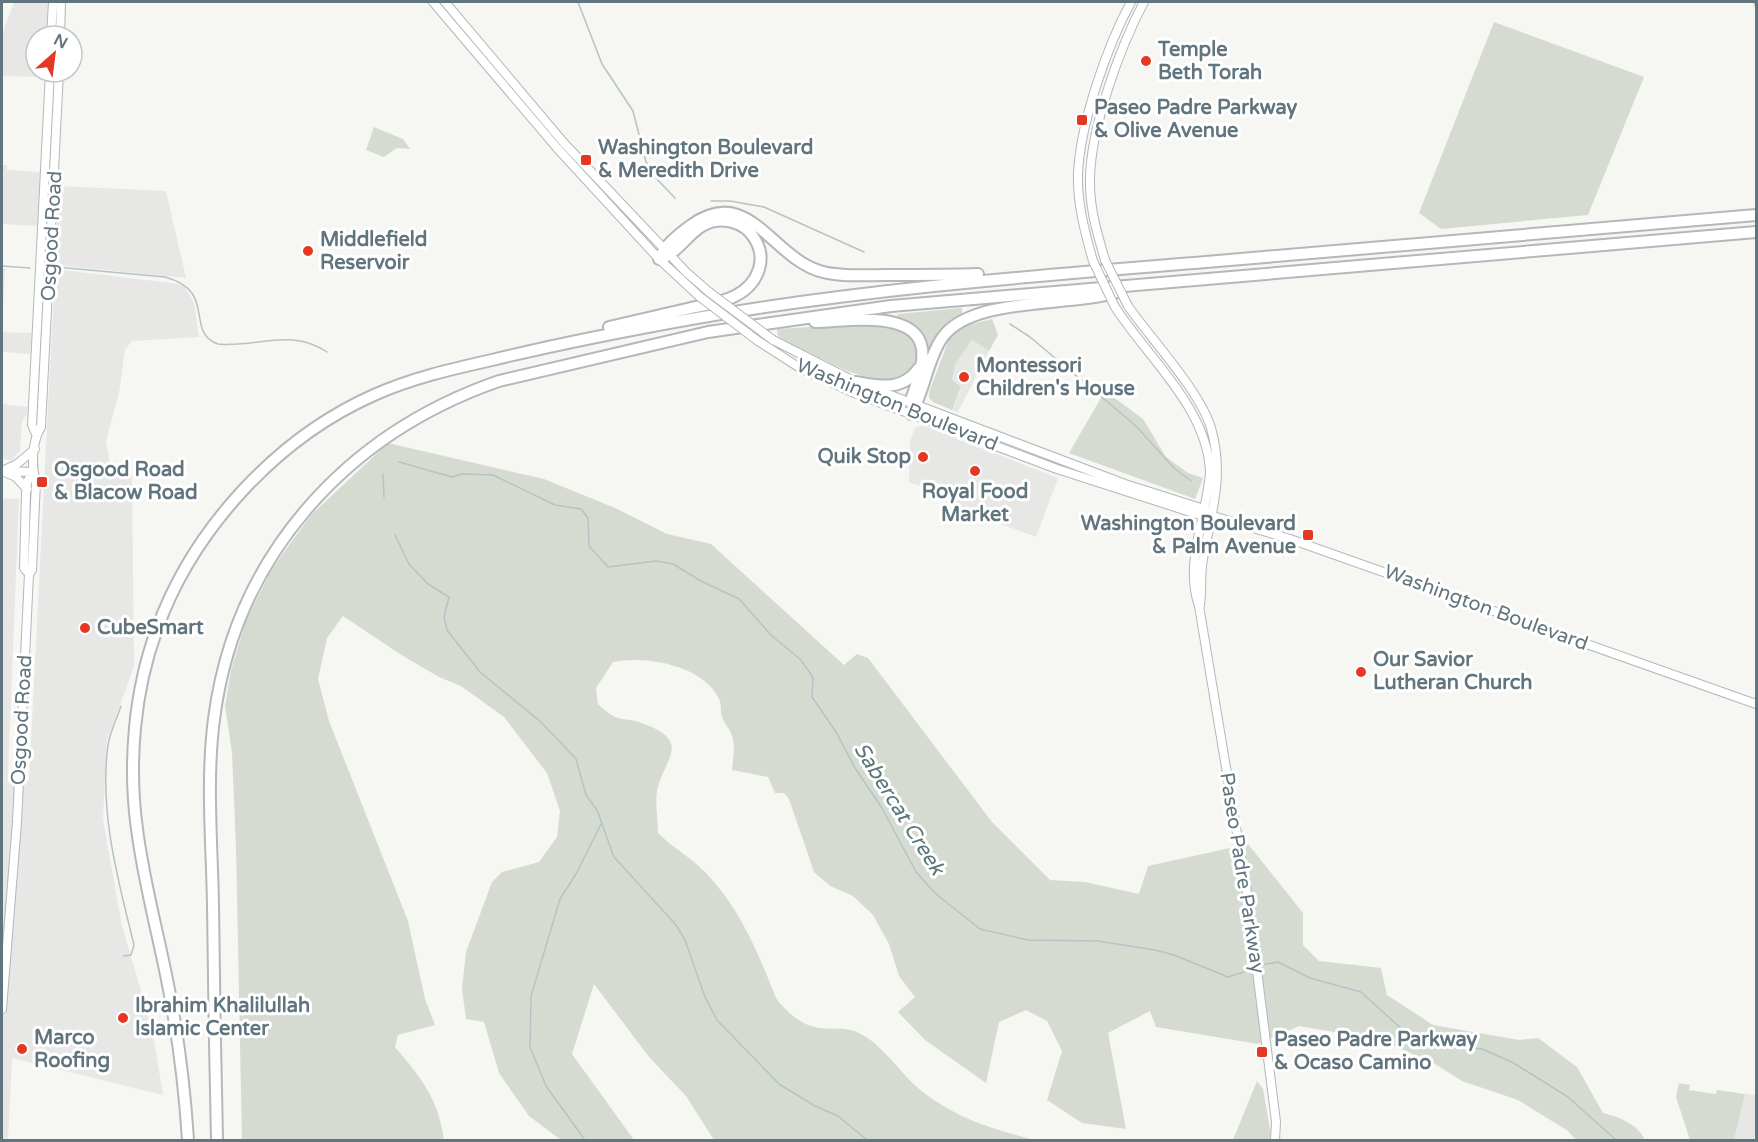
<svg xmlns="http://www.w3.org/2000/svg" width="1758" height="1142" font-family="'Varela Round',sans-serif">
	<rect width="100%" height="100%" fill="#f6f6f2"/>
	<path fill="#e7e7e6" d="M14,2H48L46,36H36V72H45V77L2,76V35Z
		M2,165H7V170L40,172L37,226L2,224Z
		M59,186L166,191L186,278L54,265Z
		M2,269H5L2,332L32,333L30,354L2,352Z
		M55,269L179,284L185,288L194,303L199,337L132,341L125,350L119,393L106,441L111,470L132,475L134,667L107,740L103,819L122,926L152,1028L163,1095L12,1058L8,1140H2V498L19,499L8,772L29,780Z
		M972,340L989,351L958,412L952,410L961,390L952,380L954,364Z
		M2,404L27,407V414L22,421L20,451L12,460L2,459Z
		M922,425L1058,478L1036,537L951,505L946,496L909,482L910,442L915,428Z
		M1745,1094L1756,1095V1140H1734Z"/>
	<path fill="#d6dbd1" d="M1494,22L1644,77L1588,215L1441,229L1419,213Z
		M374,127L403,139L410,149L397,148L384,157L366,150Z
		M962,308V313L938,334L929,355L898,319L897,314Z
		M992,319L998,335L989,351L972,340L955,364L952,380L961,387L952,410L933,402L929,398V392L949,339L964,326Z
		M874,323L899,325L915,342L917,360L908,375L883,383L845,370L789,343L778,336L777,329Z
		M1105,391L1143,419L1166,457L1188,473L1203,478L1195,499L1069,453Z
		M388,443L544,479L615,508L667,534L711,544L844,665L857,654L868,658L992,822L1050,880L1085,882L1139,894L1148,866L1248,844L1303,913V945L1319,961L1381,968L1387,995L1433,1025L1519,1040L1538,1038L1577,1067L1603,1113C1619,1117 1638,1124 1645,1140H1576L1568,1131L1518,1100L1462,1081L1435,1064L1381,1040L1299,1026L1258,1044L1156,1027L1150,1011L1108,1033L1126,1129L1082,1123L1047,1100L1062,1051L1047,1021L1026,1010L999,1022L986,1083L925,1040L898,1012L915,997L899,976L889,944L873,915L853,896L830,886L814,872L789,799L784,793H775L768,777L732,770C733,758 736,745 731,733C729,728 724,723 722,717C720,712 722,705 719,699C704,665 644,655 613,662L596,688L598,704C622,727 622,714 647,725C692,743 663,760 657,791C655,804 658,820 658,833C672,847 690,857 704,871C740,908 757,950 776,998C786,1012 802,1026 820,1028C835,1030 847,1026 861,1034C882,1045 899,1071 918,1088C954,1118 990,1128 1034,1140H714L686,1096L649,1057L594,984L572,1054L634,1140H561L529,1116L499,1073L484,1022L466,1019L462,989L466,952L492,882L502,872L539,862L557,837L560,811L547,773L504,717L461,686L439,677L403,656L343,616L327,638L318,679L329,721L408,921L425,999L435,1025L398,1035L395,1047C422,1079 438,1098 444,1140H242L236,847L232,753L225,706L231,670L246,621L271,570L311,515Z
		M1257,1081L1263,1089L1271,1135L1269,1140H1233Z
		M1679,1083L1690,1085L1689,1090L1716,1094L1717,1090L1745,1094L1734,1140H1690L1676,1097Z"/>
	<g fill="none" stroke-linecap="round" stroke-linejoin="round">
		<path stroke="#b4c4c6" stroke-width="1.5" d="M578,2L602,64L633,111L646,162L656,178L675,198
			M1754,2L1756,8
			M2,5L3,2
			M711,201H730L764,207L864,252
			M2,266L30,268
			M56,267L165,277C218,291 184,332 218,344C224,345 231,344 237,344C270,342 297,332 327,352
			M1010,324L1030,337L1135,425L1174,468L1191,481
			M399,462L452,477L462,474L493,475L555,505L581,509L588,518L589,546L608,567L656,561L673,564L701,581L739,599L772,636L800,659L810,673L813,678L812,697L836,732L855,768L882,808L916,872L936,894L980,929L1028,940L1098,941L1155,950L1174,955L1228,977L1254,969
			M383,474L384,497
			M395,535L409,564L428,584L449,597L444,617L447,630L480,672L542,723L576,759L586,795L597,810L614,857L676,925L685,940L705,997L717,1020L779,1084L815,1106L838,1116L867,1140
			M121,706C117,718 110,732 108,745C99,812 118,880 134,945L131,955L124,956
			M1261,965L1278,962L1310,978L1361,992L1417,1043L1482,1049L1512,1062L1568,1097L1616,1140
			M585,1140L546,1086L530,1047L531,996L560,899L576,874L601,824"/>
		<g stroke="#b1b8bb" stroke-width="10">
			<path id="secondary" d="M433,2L557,148L659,259L700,297
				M445,2L564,143L686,272L709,292
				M51,36L53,2
				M60,36L61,2
				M1105,260C1097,233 1089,206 1090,178C1091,127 1120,47 1144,2
				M1093,261C1085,233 1077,203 1078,174C1080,124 1107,46 1131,2
				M1128,306C1151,339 1200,391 1211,428C1225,477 1211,512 1203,559C1200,574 1202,590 1200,605
				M1115,307C1148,358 1207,408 1210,471C1210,478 1208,487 1207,494C1201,531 1186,569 1199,606L1248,899L1276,1122L1275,1140
				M773,340L856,382L1125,484L1204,509L1213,516L1290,539L1756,704
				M758,341L800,368L852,392L1057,469L1206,517
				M36,434L32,425L50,72
				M2,471L17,464L35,449
				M2,471L16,477L27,489
				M6,471L33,472
				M29,574L24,568L26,493L27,482L33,472
				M2,1009L17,822L29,574L32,570L36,482C31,466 32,441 41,427L59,72"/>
		</g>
		<g stroke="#b4b8bb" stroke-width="14">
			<path id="highway" d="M659,259C666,244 677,236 690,226C749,182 771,259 823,272C843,277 866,275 887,275C917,275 948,275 978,274
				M815,322C847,322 929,306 922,361C921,373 916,386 912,397
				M609,327C636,321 664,314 691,308C705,305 722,303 735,296C759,284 769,257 752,235C744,224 729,219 715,221C691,225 681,253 659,259
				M856,382C880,386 902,392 919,368
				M911,414C925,390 927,360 942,338C971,296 1071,307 1117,292
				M188,1140C185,1092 179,1043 170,995C160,940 144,885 137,829C128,764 134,691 157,629C193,529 277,438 374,395C412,378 452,369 492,360C558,344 624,331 691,319C862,289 1034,276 1206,262C1390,246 1573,229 1756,215
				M217,1140C215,1062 214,983 213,905C212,844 206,780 214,719C235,556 346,434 499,381L708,332L891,306L1756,232"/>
		</g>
		<use href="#secondary" stroke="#fff" stroke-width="8"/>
		<use href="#highway" stroke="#fff" stroke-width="10"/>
		<g stroke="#b1b8bb" stroke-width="10" stroke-linecap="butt">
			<path id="secondary-bridge" d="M1105,260L1128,306
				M1093,261L1115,307
				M709,292L773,340
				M700,297L758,341"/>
		</g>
		<use href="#secondary-bridge" stroke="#fff" stroke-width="8"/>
	</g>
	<g fill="#e53824" stroke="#fff" stroke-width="2">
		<circle cx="1146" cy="61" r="6"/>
		<rect x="1076" y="114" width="12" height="12" rx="3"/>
		<rect x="580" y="154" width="12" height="12" rx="3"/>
		<circle cx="308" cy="251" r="6"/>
		<circle cx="964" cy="377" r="6"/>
		<circle cx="923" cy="457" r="6"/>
		<circle cx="975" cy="471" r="6"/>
		<rect x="36" y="476" width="12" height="12" rx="3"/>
		<rect x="1302" y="529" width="12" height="12" rx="3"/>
		<circle cx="85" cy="628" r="6"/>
		<circle cx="1361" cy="672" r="6"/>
		<circle cx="123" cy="1018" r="6"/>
		<circle cx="22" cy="1049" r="6"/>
		<rect x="1256" y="1046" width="12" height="12" rx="3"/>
	</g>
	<g text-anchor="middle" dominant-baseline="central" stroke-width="6" stroke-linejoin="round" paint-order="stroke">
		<g font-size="20" font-weight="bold" fill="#61757e" stroke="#fff" text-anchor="start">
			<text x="1158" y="50">Temple<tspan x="1158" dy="23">Beth Torah</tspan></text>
			<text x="1094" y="108">Paseo Padre Parkway<tspan x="1094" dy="23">&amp; Olive Avenue</tspan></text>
			<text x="598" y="148">Washington Boulevard<tspan x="598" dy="23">&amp; Meredith Drive</tspan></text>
			<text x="320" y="240">Middlefield<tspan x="320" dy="23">Reservoir</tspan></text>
			<text x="976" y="366">Montessori<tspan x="976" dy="23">Children's House</tspan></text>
			<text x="911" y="457" text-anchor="end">Quik Stop</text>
			<text x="54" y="470">Osgood Road<tspan x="54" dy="23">&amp; Blacow Road</tspan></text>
			<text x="975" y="492" text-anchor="middle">Royal Food<tspan x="975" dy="23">Market</tspan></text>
			<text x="1296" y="524" text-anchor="end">Washington Boulevard<tspan x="1296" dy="23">&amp; Palm Avenue</tspan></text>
			<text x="97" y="628">CubeSmart</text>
			<text x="1373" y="660">Our Savior<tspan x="1373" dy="23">Lutheran Church</tspan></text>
			<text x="135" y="1006">Ibrahim Khalilullah<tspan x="135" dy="23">Islamic Center</tspan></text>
			<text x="34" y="1038">Marco<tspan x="34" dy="23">Roofing</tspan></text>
			<text x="1274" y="1040">Paseo Padre Parkway<tspan x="1274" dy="23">&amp; Ocaso Camino</tspan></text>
		</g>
		<g font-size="20" fill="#61757e" stroke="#fff">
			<text transform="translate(52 236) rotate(-87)">Osgood Road</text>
			<text transform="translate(897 405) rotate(22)">Washington Boulevard</text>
			<text transform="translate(1486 608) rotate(20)">Washington Boulevard</text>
			<text transform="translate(22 720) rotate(-87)">Osgood Road</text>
			<text transform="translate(1242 873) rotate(81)">Paseo Padre Parkway</text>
		</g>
		<g font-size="21" font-style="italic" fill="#5b7679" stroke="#fff">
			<text transform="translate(899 809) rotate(58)">Sabercat Creek</text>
		</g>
	</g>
	<rect width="1758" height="1142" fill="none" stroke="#61757e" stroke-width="6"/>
	<g transform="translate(54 54) rotate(28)"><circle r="28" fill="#ffffff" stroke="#c0c8cb" stroke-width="1.5"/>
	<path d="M0-4.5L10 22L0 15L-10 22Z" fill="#e53824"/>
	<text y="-9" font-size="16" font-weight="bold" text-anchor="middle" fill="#61757e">N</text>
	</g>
</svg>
